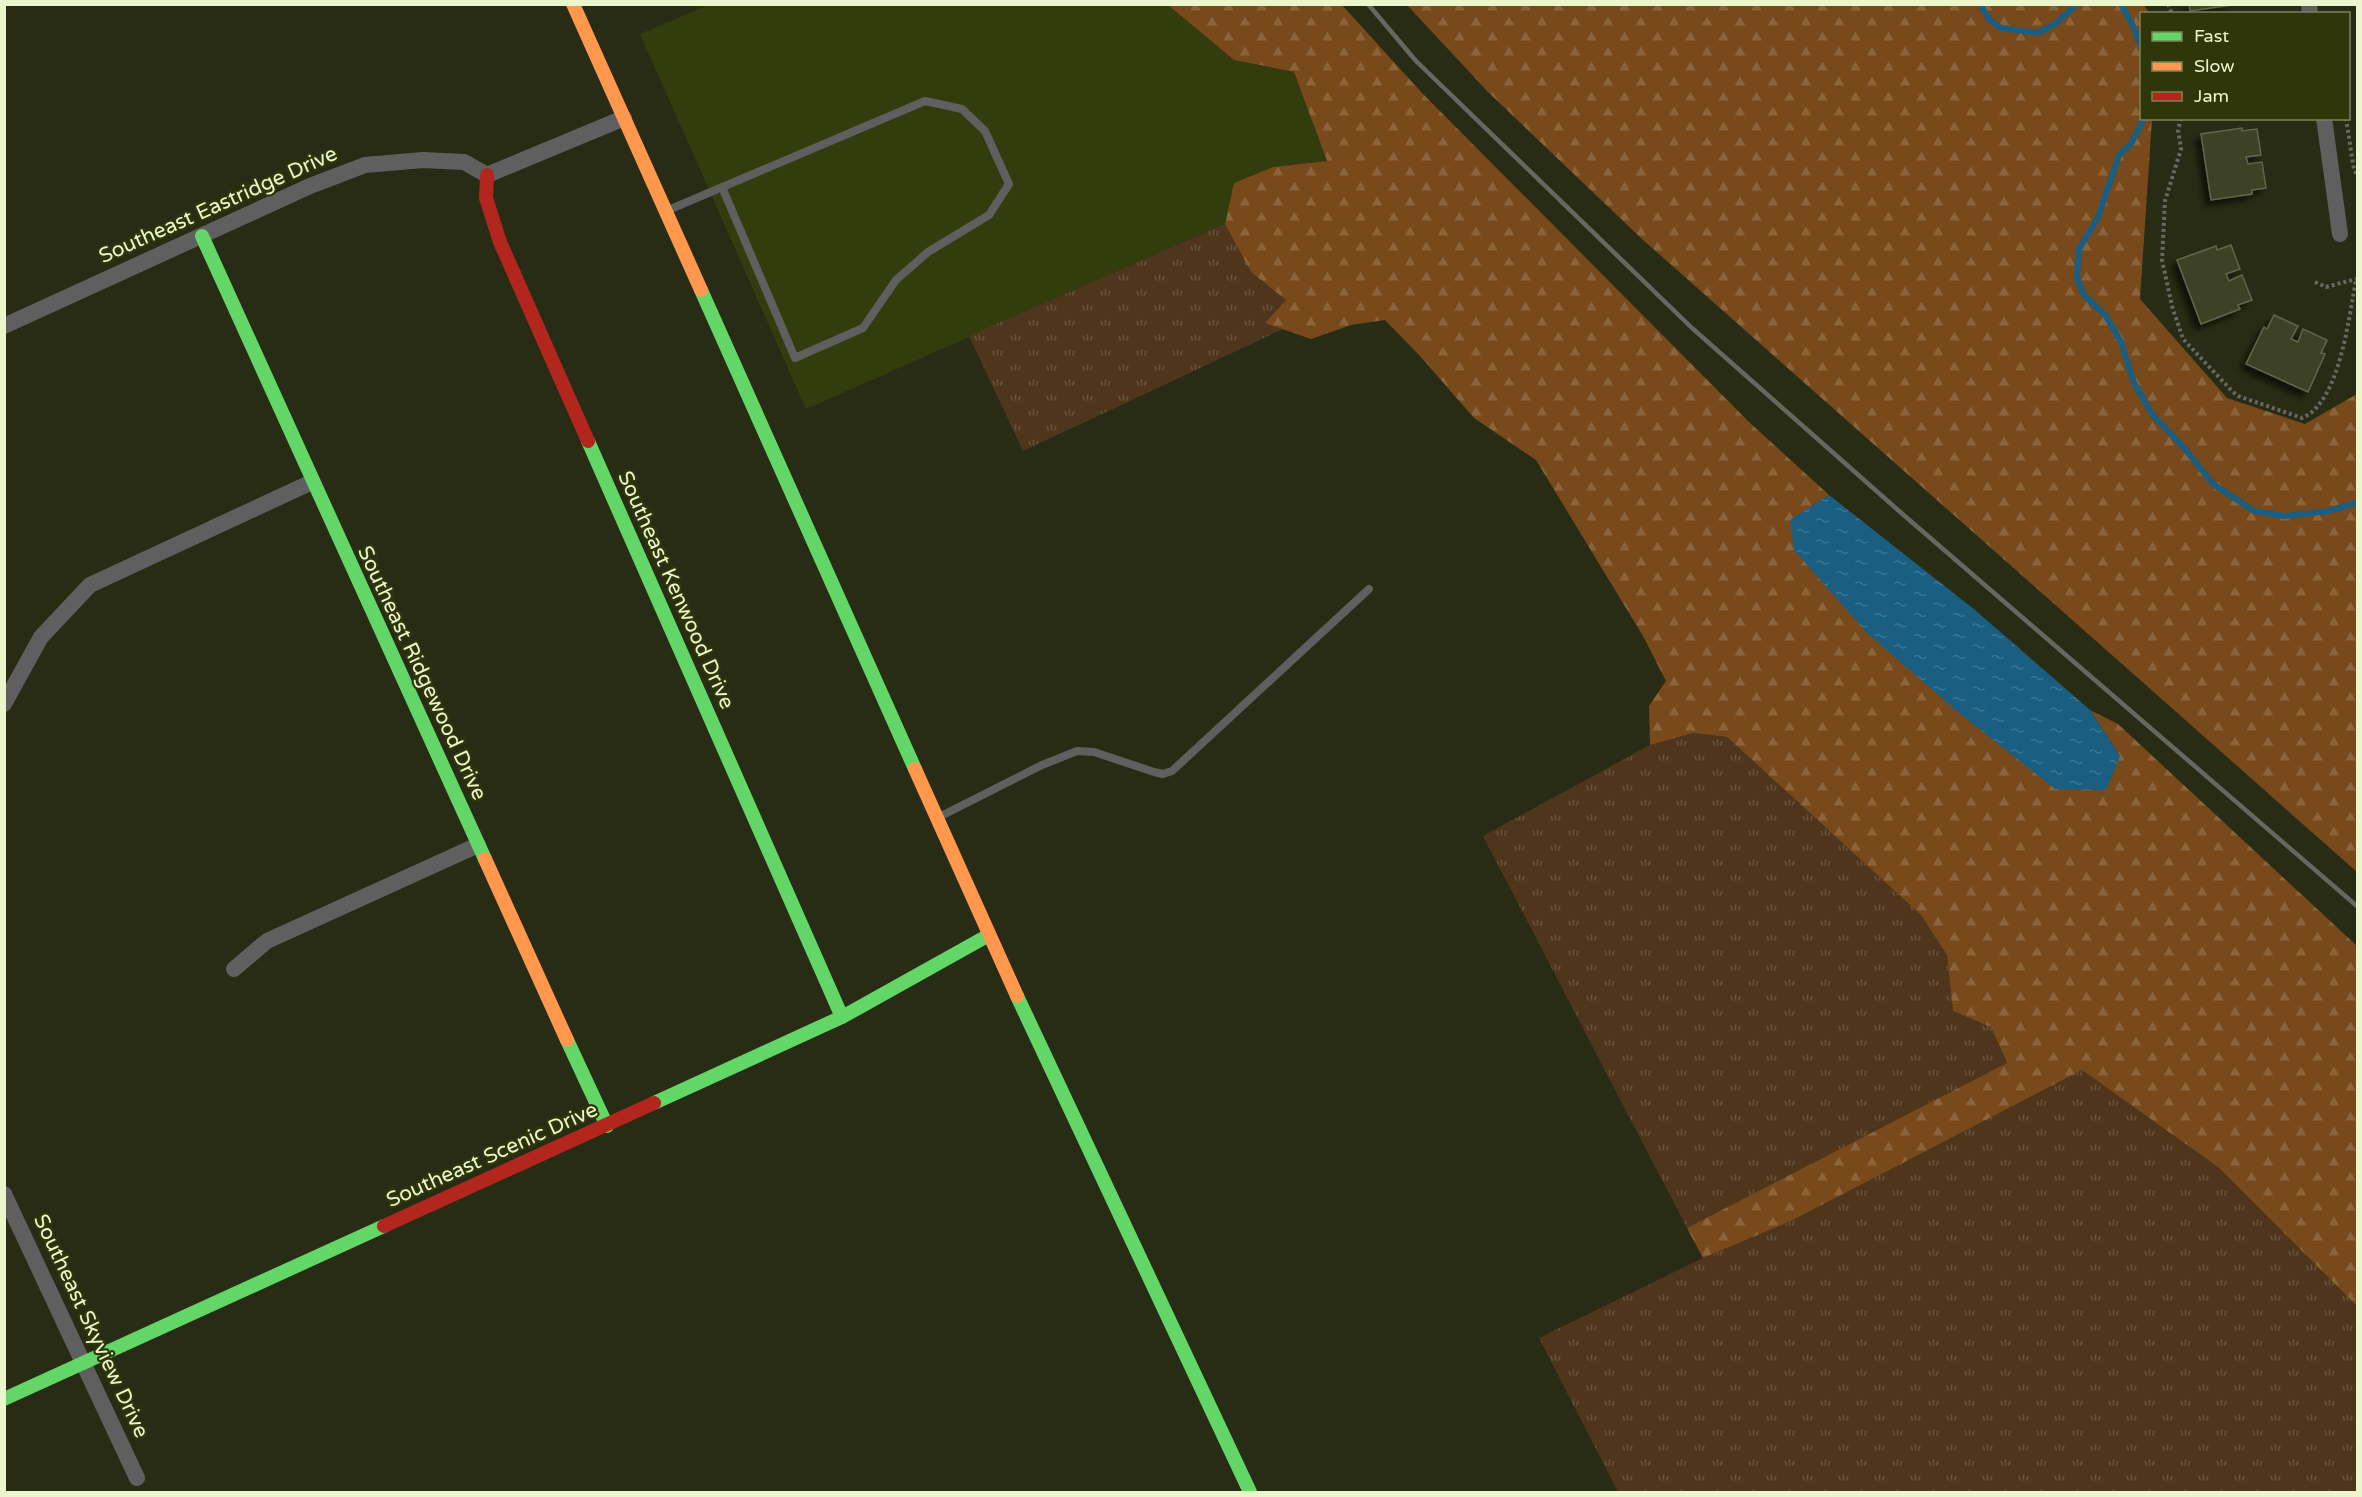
<svg xmlns="http://www.w3.org/2000/svg" width="2362" height="1497" font-family="'Varela Round',sans-serif">
	<defs>
		<pattern id="grass-tufts" width="24" height="20" patternUnits="userSpaceOnUse" patternTransform="scale(1.5)"><rect width="24" height="20" fill="#4f351c"/><path d="M3 7l-1-3M5 7V3M7 7l1-3M15 17l-1-3M17 17v-4M19 17l1-3" fill="none" stroke="#68533c"/></pattern>
		<pattern id="forest-firs" width="22" height="20" patternUnits="userSpaceOnUse" patternTransform="scale(1.5)"><rect width="22" height="20" fill="#78491b"/><path d="M5 1l3.5 6h-7zM16 11l3.5 6h-7z" fill="#8b643b"/></pattern>
		<pattern id="water-ripples" width="26" height="14" patternUnits="userSpaceOnUse" patternTransform="scale(1.5)"><rect width="26" height="14" fill="#1a5e81"/><path d="M2 4q2-2 4 0t4 0M15 11q2-2 4 0t4 0" fill="none" stroke="#3b7692"/></pattern>
		<filter id="shadow"><feDropShadow dx="-5.5" dy="5.5" stdDeviation="3" flood-color="#0009"/></filter>
	</defs>
	<rect width="100%" height="100%" fill="#292c14"/>
	<path fill="#333c0c" d="M708,5H1168L1234,60L1294,72L1327,161L1273,167L1234,183L1225,224L806,409L640,34Z"/>
	<path fill="url(#grass-tufts)" d="M1225,224L1251,272L1286,300L1266,323L1283,329L1023,451L969,336Z
		M1693,733L1727,737L1921,915L1947,955L1953,1011L1991,1027L2007,1064L1687,1228L1483,836L1650,745Z
		M2082,1070L2218,1167L2357,1306V1492H1618L1539,1338L1703,1258L1791,1221Z"/>
	<path fill="url(#forest-firs)" d="M1168,5H1342L1422,93L1749,422L1829,495L1791,520L2120,756L2090,710L2118,724L2357,946V1306L2218,1167L2082,1070L1791,1221L1703,1258L1687,1228L2007,1063L1991,1027L1953,1011L1947,955L1921,915L1727,737L1693,733L1650,745L1649,706L1666,681L1643,636L1536,460L1474,418L1420,356L1385,320L1351,325L1311,339L1265,323L1286,300L1251,272L1225,224L1234,183L1273,167L1327,161L1294,72L1234,60Z
		M1407,5H2144L2149,13L2142,14V118L2152,119L2140,299L2227,398L2305,424L2357,394V872L1642,239L1489,93Z"/>
	<path fill="url(#water-ripples)" d="M1829,495L1975,610L2090,710L2120,756L2106,790L2055,789L1959,713L1867,633L1794,550L1790,520Z"/>
	<g fill="none" stroke-linecap="round" stroke-linejoin="round">
		<path stroke="#1a5e81" stroke-width="6" d="M1980,4L1989,19L2001,28L2038,33L2055,24L2077,4
			M2121,4L2133,26L2142,49
			M2144,118L2131,144L2119,155L2098,217L2079,249L2077,278L2084,295L2106,316L2121,342L2134,383L2152,414L2185,449L2213,484L2254,511L2284,516L2329,511L2358,502"/>
	</g>
	<path fill="#3d4226" stroke="#61654b" stroke-width="1.5" filter="url(#shadow)" d="M2189,4H2231V5L2190,11Z
		M2242,128V131L2257,129L2261,155L2246,157L2248,164L2262,162L2266,188L2252,190V194L2211,200L2201,134Z
		M2231,245L2240,269L2226,274L2229,281L2242,275L2252,300L2238,305L2240,309L2201,324L2177,260L2216,246L2217,250Z
		M2274,315L2298,326L2291,339L2298,342L2303,329L2327,340L2321,353L2325,354L2308,392L2246,364L2264,327L2267,329Z"/>
	<g fill="none" stroke-linecap="round" stroke-linejoin="round">
		<path stroke="#676861" stroke-width="4" stroke-dasharray="3 3" stroke-linecap="butt" d="M2168,4L2172,14
			M2181,118L2178,130L2181,149L2165,201L2162,260L2172,306L2183,339L2231,390L2238,396L2302,418C2340,403 2349,315 2356,280
			M2346,118L2354,170L2358,176
			M2315,282L2326,287L2356,279"/>
		<path stroke="#605f60" stroke-width="8" d="M666,211L925,101L962,109L985,131L1009,184L989,215L928,252L896,280L863,328L795,358L722,187
			M937,818L1042,765L1077,751L1094,752L1154,772L1163,774L1172,771L1369,589"/>
		<path stroke="#605f60" stroke-width="16" d="M2309,4L2310,14
			M2324,118L2340,234
			M4,326L310,186L365,165L423,160L464,162L487,175L624,118
			M4,704L41,637L90,585L312,482
			M234,969L267,941L478,845
			M4,1194L137,1478"/>
		<path stroke="#63d668" stroke-width="14" d="M202,236L485,859
			M701,290L915,769
			M588,441L842,1017
			M1017,996L1250,1492
			M567,1040L607,1126
			M654,1103L842,1017L989,935
			M4,1399L384,1226"/>
		<path stroke="#ff974d" stroke-width="14" d="M573,4L701,290
			M915,769L1017,996
			M485,859L567,1040"/>
		<path stroke="#b3261e" stroke-width="14" d="M487,175L486,198L500,242L588,441
			M384,1226L654,1103"/>
		<path stroke="#66685f" stroke-width="4.5" d="M1368,4L1416,61L1692,328L1899,511L2358,907"/>
	</g>
	<g text-anchor="middle" dominant-baseline="central" stroke-width="4.5" stroke-linejoin="round" paint-order="stroke">
		<g font-size="21" fill="#ecf6cd" stroke="#2f370a">
			<text transform="translate(218 205) rotate(-24)">Southeast Eastridge Drive</text>
			<text transform="translate(676 590) rotate(66)">Southeast Kenwood Drive</text>
			<text transform="translate(422 673) rotate(65)">Southeast Ridgewood Drive</text>
			<text transform="translate(492 1155) rotate(-24)">Southeast Scenic Drive</text>
			<text transform="translate(91 1326) rotate(65)">Southeast Skyview Drive</text>
		</g>
	</g>
	<rect width="2362" height="1497" fill="none" stroke="#ecf6cd" stroke-width="12"/>
	<rect x="2140" y="12" width="210" height="108" fill="#2f370a" stroke="#7b8358" stroke-width="1.5"/>
	<rect x="2152" y="32" width="30" height="9" fill="#63d668" stroke="#7b8358" stroke-width="1.5"/>
	<text x="2194" y="42" font-size="18" fill="#ecf6cd">Fast</text>
	<rect x="2152" y="62" width="30" height="9" fill="#ff974d" stroke="#7b8358" stroke-width="1.5"/>
	<text x="2194" y="72" font-size="18" fill="#ecf6cd">Slow</text>
	<rect x="2152" y="92" width="30" height="9" fill="#b3261e" stroke="#7b8358" stroke-width="1.5"/>
	<text x="2194" y="102" font-size="18" fill="#ecf6cd">Jam</text>
</svg>
